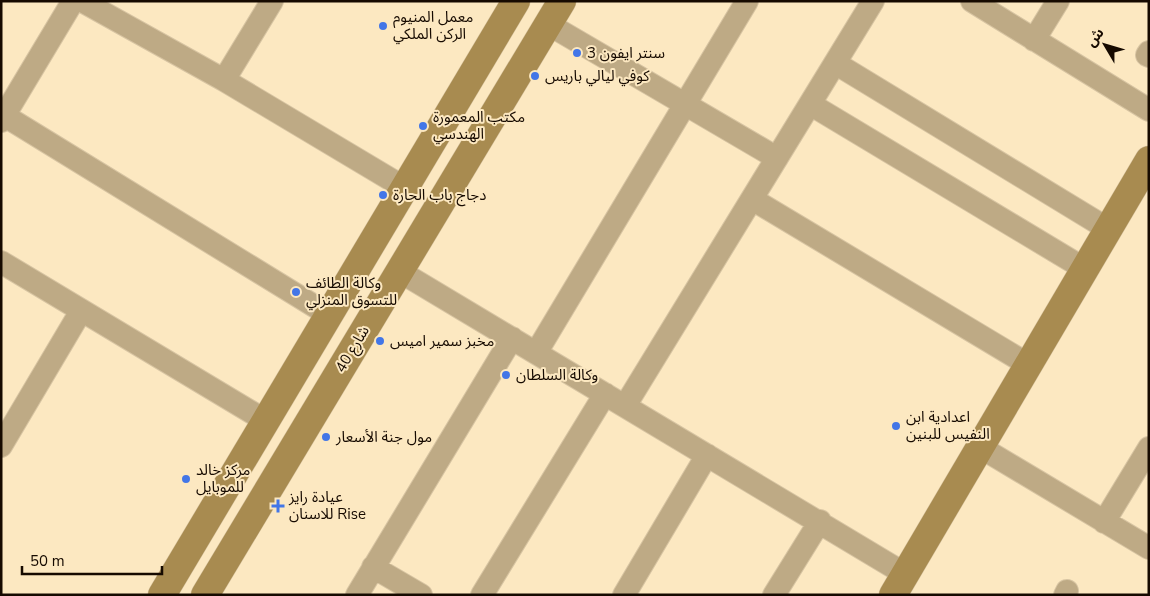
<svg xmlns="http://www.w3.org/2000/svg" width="1150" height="596" font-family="'Nunito Sans','Noto Sans Arabic',sans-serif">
	<rect width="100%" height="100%" fill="#fce8c1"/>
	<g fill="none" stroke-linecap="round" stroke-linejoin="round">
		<g stroke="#d7c4a2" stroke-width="24">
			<path id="street" d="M82,1L224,80L405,188
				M972,1L1149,110
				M548,24L777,158
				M1034,40L1058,1
				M1149,52L1147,55L1149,56
				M835,63L1108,229
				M224,80L272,1
				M810,104L1085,269
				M5,116L329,315
				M1,121L73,1
				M752,199L1029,365
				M1,262L266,421
				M399,271L905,574
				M536,353L747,1
				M625,406L873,1
				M1,446L81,311
				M980,447L1149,548
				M1104,522L1149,448
				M373,567L421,595
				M357,595L512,338
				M482,595L605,394
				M624,595L707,455
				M774,595L820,521
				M1065,595L1067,591"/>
		</g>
		<g stroke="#d7c4a2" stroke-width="29">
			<path id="secondary" d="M162,595L516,1
				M205,595L562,1
				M893,595L1149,160"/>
		</g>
		<use href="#street" stroke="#beaa85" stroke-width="22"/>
		<use href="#secondary" stroke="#a88b50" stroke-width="28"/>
	</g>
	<g fill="#4376e7" stroke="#fce8c1" stroke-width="2">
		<circle cx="383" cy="26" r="5"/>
		<circle cx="577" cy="53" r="5"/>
		<circle cx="535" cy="76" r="5"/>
		<circle cx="423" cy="126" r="5"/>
		<circle cx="383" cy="195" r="5"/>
		<circle cx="296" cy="292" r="5"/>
		<circle cx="380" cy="341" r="5"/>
		<circle cx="506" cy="375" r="5"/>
		<circle cx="896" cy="426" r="5"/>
		<circle cx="326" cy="437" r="5"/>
		<circle cx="186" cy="479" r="5"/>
		<path d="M275.5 498.5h5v5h5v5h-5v5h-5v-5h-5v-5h5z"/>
	</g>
	<g text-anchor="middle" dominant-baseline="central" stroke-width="4" stroke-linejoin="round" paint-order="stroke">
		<g font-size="15" fill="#160a00" stroke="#fce8c1" text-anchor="start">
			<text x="393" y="17">معمل المنيوم<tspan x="393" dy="17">الركن الملكي</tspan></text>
			<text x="587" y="53">سنتر ايفون 3</text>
			<text x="545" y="76">كوفي ليالي باريس</text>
			<text x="433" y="117">مكتب المعمورة<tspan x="433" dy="17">الهندسي</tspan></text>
			<text x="393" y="195">دجاج باب الحارة</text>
			<text x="306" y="283">وكالة الطائف<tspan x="306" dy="17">للتسوق المنزلي</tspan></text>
			<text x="390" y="341">مخبز سمير اميس</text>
			<text x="516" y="375">وكالة السلطان</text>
			<text x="906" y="417">اعدادية ابن<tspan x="906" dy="17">النفيس للبنين</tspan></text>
			<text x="336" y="437">مول جنة الأسعار</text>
			<text x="196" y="470">مركز خالد<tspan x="196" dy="17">للموبايل</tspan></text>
			<text x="289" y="497">عيادة رايز<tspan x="289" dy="17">للاسنان Rise</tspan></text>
		</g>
		<g font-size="15" fill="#160a00" stroke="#fce8c1">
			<text transform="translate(352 349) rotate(-59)">شارع 40</text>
		</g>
	</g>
	<rect width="1150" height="596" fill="none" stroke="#160a00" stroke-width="5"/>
	<g transform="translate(1105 45) rotate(308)" stroke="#fce8c1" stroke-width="4" paint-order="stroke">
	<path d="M0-4L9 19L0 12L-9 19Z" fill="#160a00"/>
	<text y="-8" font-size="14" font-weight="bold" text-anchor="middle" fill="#160a00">ش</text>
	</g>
	<path d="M22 566v8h140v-8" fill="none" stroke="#160a00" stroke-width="2.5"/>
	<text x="30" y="566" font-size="15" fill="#160a00" stroke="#fce8c1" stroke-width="4" paint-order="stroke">50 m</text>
</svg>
